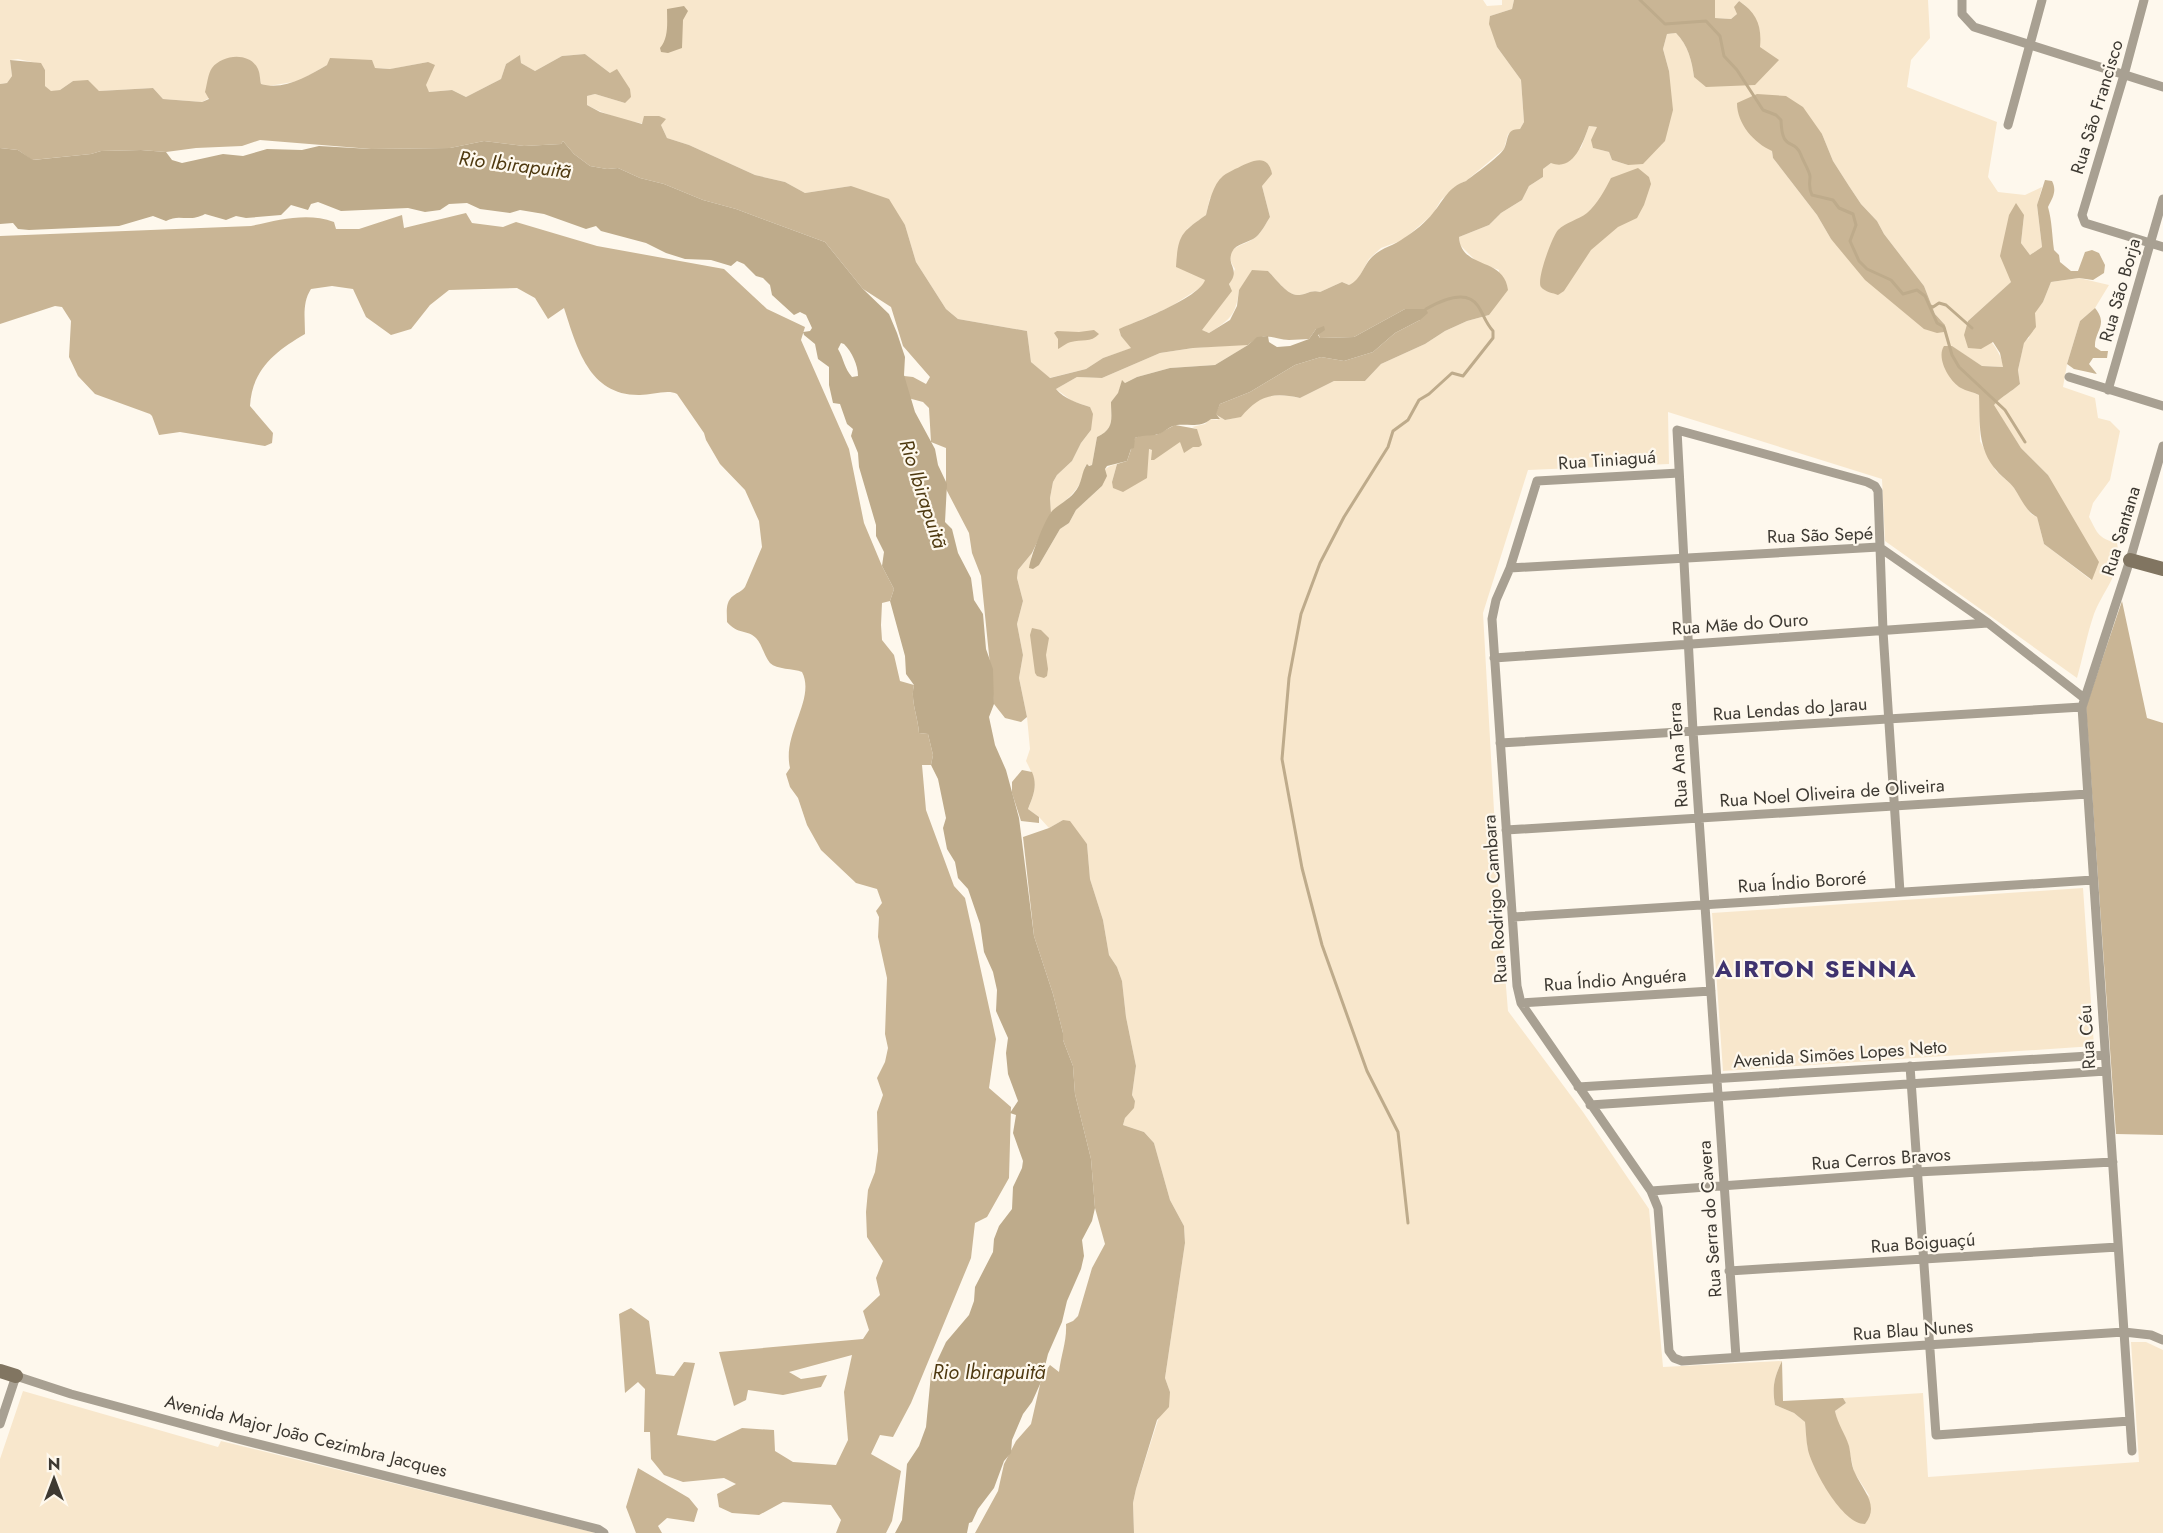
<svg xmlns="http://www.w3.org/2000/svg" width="2163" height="1533" font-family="Jost,sans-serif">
	<rect width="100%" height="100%" fill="#fef8ed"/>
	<path fill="#f8e7cc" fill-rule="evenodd" d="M0,0H1483L1487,6L1502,5V0H1514L1512,9L1490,16L1497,47L1521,80L1524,122L1520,129L1508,134L1504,149L1466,181L1459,184L1441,200L1433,214L1403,240L1381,248L1369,259L1356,283L1349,285L1342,282L1320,292C1310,289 1306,295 1297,295C1287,295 1275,278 1268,271L1239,290C1236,315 1230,320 1209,333L1201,330L1231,291L1229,283L1235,269C1220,246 1244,247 1256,237C1262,232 1266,223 1270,217L1262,186L1210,198L1206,215L1187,229L1206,280L1203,286L1170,307L1120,329L1121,336L1132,348L1103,358L1086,369L1049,378L1031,362L1027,331L958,319L946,309L916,262L905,225L851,186L805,193L785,182L755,175L689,145L667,138L661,125C635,124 609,117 587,105V96L595,94L625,103L610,73L585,54L562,56L535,71L521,63L520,56L506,64L501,79L466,97L452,90L429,92L425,86L428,62L391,69L327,65L299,81L269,86L261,84L258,69L202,102L163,99L153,88L99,91L73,81L60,90L51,92L45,86V70L41,64L18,59L10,60L12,76L7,83L0,84Z
		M1715,0H1928L1930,38L1911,60L1907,87L1997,122L1988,177L1998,192L2025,195L2042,187L2037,206L2042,247L2030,255L2021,243L2024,215L2011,282L1968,321C1987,337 1997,343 2004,367L1982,366L1951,346L1960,387L1979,395L1980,441L1996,471L2012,485L2031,514L2037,517L2044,544L2091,580L2048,475L2021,448L1993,405C2002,396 2011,392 2020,384L2018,370L2024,342L2029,338L2034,313L2043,302L2051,282L2079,278L2109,285L2095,308L2080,321L2067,364L2063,387L2095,398L2098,418L2110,421L2120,431L2110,480L2093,503L2089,517C2098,534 2098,538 2117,543C2123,573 2104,588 2094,614C2087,634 2083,657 2077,678L1885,541L1882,479L1668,412L1669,464L1528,470L1483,613L1499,901L1508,1011L1583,1112L1649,1209L1663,1367L1782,1361C1774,1377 1772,1387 1775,1405L1794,1413L1805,1422L1808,1450L1870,1497L1854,1472L1848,1444L1838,1424L1835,1411L1846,1403L1843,1398L1923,1393L1928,1477L2139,1462L2131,1342H2146L2163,1350V1533H1134L1133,1503L1136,1489L1158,1420L1170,1392L1165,1378L1185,1243L1184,1226L1170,1200L1154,1143L1144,1132L1123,1125L1125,1118L1135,1101L1132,1095L1136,1066L1126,1017L1122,981L1117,967L1109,955L1103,920L1090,879L1087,844L1063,820L1049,828L1039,817L1028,809C1037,788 1037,782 1026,761L1030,749L1027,717L1019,678L1023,655L1017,624L1023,601L1017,578L1018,570L1032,553L1031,558L1039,565L1060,529L1069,523L1076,510L1102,486C1104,472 1101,468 1117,464L1112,482L1148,449L1152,450L1197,429L1192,427L1205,424L1210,419L1217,420L1220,418L1215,414L1225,420C1247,416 1238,414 1253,403C1268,393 1283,394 1300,398L1334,381H1365L1381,364L1425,344L1445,331L1467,321L1489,315L1499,270L1477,262L1460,245L1459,237L1489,225L1501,213L1522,200L1529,186L1543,177V169L1551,163L1581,148L1589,126L1597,127L1593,148L1609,152L1612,160L1628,165L1669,71L1663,49L1667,34L1676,33C1688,45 1692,61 1694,77L1760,47L1745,5L1738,1L1737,14L1731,19L1715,18ZM1822,134L1833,161L1849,186L1861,204L1877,221L1884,234L1924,286L1935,314L1945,325L1831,239L1817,215L1773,158L1772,151Z
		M1235,345H1248L1215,365L1170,368L1137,377L1125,383L1122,381L1118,394L1111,402C1111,419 1115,428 1097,437L1092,465L1085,466C1083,489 1067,499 1051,513L1050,498L1053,482L1057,475L1072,461L1081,443L1091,430L1090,407L1072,401L1056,389L1077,377L1102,378L1160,353L1193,348Z
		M2083,888L2094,1046L1723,1071L1712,913Z
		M23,1391L218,1447L221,1441L596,1533H0V1459Z"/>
	<path fill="#c9b595" d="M1514,0H1715V18L1731,19L1737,14L1734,7L1739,1C1757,13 1762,26 1760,47L1779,60L1755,85L1706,87L1694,77C1692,61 1688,45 1676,33L1667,34L1663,49L1669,71L1673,110L1665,141L1643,164L1628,165L1612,160L1609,152L1593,148L1591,140L1597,127L1589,126C1583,142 1574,172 1551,163L1543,169V177L1529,186L1522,200L1501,213L1489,225L1459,237C1461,270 1504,256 1508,290L1489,315L1467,321L1445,331L1425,344L1381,364L1365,381H1334L1300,398C1273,392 1259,395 1241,417L1225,420L1215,414L1220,404L1250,392L1295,365L1321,357L1344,361L1373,352L1395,333L1420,320L1405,309L1354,337L1320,338L1316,329L1309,339C1303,339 1296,340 1289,340C1271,339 1264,330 1248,345L1193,348L1160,353L1102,378L1077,377L1056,389C1064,399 1078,403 1090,407L1093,414L1091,430L1081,443L1072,461L1057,475L1053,482L1050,498L1051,513L1032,553L1018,570L1017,578L1023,601L1017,624L1023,655L1019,678L1027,717L1021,722L1005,718L994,704L981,576L972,553L969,533L946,489V448L931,442L929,408L923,402L908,398L904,391V376L913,377L926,384L930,377L903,346L891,307L863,289L825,242L736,209L703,200L664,184L640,178L618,168L607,169L590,166L574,154L563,141L561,144L524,146L484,141L450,148L371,149L260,140L242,146L196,148L166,152L141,150L101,151L91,154L32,160L18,150L0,148V84L7,83L12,76L10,60L41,63L45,70V86L51,91L60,90L73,81L88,80L99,91L153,88L163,99L202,102L209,99L205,92C207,85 208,73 212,68C223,54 250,52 258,69C260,73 260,80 261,84C284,91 308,76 327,65L330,58L372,60L375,68L390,69L428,62L435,65L426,85L429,92L452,90L466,97L501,79L506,64L520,55L521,63L535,71L562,56L585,54L610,73L617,69L630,89L631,97L625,103L595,94L587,96V105L600,112L642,124L644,116H659L666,119L661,125L667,138L689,145L755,175L785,182L805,193L851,186L889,199L905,225L916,262L946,309L958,319L1027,331L1031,362L1050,378L1086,369L1103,358L1131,348L1121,336L1119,329C1138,321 1199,298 1205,280L1176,267C1178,236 1180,233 1206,215C1209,203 1213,184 1223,176C1226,173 1232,171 1235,169C1250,162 1268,151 1272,174L1262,186L1270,217C1266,223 1262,232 1256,237C1249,243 1236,243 1232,252C1226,266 1241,269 1229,284L1232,291L1202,330L1209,333L1230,320L1237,306L1239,290L1252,270L1268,271C1275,278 1287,295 1297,295C1306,295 1311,289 1320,292L1342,282L1349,285C1361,280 1363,266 1372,257C1382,247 1394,246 1404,238C1414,232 1426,222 1433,213C1444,200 1448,187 1466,181C1475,174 1498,158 1504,149C1509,140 1505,129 1520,129L1524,122L1521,80L1497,47L1489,24L1490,16L1512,9Z
		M1757,94L1786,96L1803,107L1822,134L1833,161L1849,186L1861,204L1877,221L1884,234L1924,286L1935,314L1945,325L1944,332L1937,333L1924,329L1865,280L1831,239L1817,215L1773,158L1772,151C1754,143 1737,124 1737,103Z
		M1638,168L1649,177L1651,184L1644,205L1637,218L1618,227L1591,250L1564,291L1558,295C1553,293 1545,292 1541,287C1536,280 1552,237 1558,230C1566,222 1578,220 1587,213C1597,204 1605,190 1611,178Z
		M2045,180L2052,181C2057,191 2053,197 2048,207C2052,221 2052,235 2054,250L2059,255L2060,262L2071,271H2078L2085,252L2092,250L2099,253L2105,265L2104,273L2093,280L2079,278L2051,282L2043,302L2035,313L2036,327L2024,343L2018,370L2020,384C2011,392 2002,396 1994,405L2021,448L2048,475L2099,562L2092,580L2044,544L2037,517C2026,512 2021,498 2014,488C2009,481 2002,477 1997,471C1977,449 1980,422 1979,395C1973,392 1966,391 1961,388C1949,381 1936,358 1944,346H1952L1982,366L2003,367L2000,353L1993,342L1981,349L1968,348L1964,335L1968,321L2011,282L2000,256L2009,215L2016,203L2024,215L2021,243L2030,255L2042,247L2037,205Z
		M466,213L472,223L503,227L516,222L597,246L724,269L767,309L805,327L801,340L849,449L864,523L882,566L894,589L890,601L882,603L881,625L882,640L894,655L900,681L914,685C910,700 918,717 919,733L928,734L933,755L931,765H922L926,810L954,886L965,898L996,1039L989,1088L1011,1107L1009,1178L987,1217L975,1223L971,1258L911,1403L893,1437L880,1435L871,1454L901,1471L892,1521L886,1533H836L841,1520L831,1505L783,1502L759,1515L732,1513L719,1507L717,1494L736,1484L724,1478L683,1482L664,1475L651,1459L650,1432H644L645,1389L638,1382L625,1393L619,1314L631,1308L649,1321L656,1374L674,1376L684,1362L695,1363L677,1435L715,1441L742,1428L774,1430L775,1451L793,1462L836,1465L848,1440L844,1392L852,1355L789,1372L801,1379L827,1375L821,1387L783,1395L748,1390L746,1400L734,1406L719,1352L863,1339L869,1330L863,1311L880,1295L876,1278L883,1261L867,1237L866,1212L868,1190L875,1172L878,1151L877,1112L883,1095L877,1078L885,1062L888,1048L885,1034L887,978L878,937L879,917L876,911L882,903L877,889L856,883L821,850L807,825L798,798L790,787L786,774L790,768C782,733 816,699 802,672C793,668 777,670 770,663C764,656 762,644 756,638C747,629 738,635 727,622C727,613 725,602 733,596C738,592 741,592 745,587L762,547L759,521L745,490L720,464L706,440L704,433L677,394C668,389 652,395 640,395C589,396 577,348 564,308L548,319L535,298L517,288L449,290L430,305L411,329L391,335L366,317L353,289L332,286L311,289C302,303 305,318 305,334C276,351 252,369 250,406L273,433L272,443L265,446L180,432L159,435L152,416L150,414L95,394L78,376L69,357L71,321L62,307L55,306L0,324V236L251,226C279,220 307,212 334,222L336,229H359L402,215L404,228Z
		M2095,308C2109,325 2094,331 2095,347L2101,351H2108L2107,358H2093L2089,364L2097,374L2074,369L2067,364L2080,321Z
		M1094,330L1099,334C1091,343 1081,339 1071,342C1066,343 1062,347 1058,349V339L1054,333L1057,331L1079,332Z
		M1175,425L1197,429L1202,445L1199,447H1193L1184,453L1180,442L1154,460H1151L1152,450L1149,449L1147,478L1123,492L1113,488L1112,482L1117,464L1127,461L1135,438L1141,435H1156Z
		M2122,601L2147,718L2163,723V1135L2116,1134L2086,707Z
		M1032,628L1041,630L1049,638L1046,655L1048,669L1047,676L1044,678L1037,676L1035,673L1030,635Z
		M1022,770L1032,772C1038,786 1033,796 1028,809L1039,817V823L1021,821L1012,793V782Z
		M1063,820L1070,821L1087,844L1090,879L1103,920L1109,955L1117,967L1122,981L1126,1017L1136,1066L1132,1095L1135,1101L1134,1108L1125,1118L1123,1125L1144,1132L1154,1143L1170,1200L1184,1226L1185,1243L1165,1378L1170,1392L1169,1407L1157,1420L1136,1489L1133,1503L1134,1533H975L998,1491L1004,1464L1016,1441L1031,1424L1042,1376L1050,1365L1059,1372C1061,1355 1067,1341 1066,1324L1073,1321L1078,1316L1092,1268L1105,1244L1095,1208L1091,1159L1075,1094L1073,1066L1063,1040V1033L1053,994L1034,936L1023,837L1049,828Z
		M1782,1361L1783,1401L1843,1398L1846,1403L1835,1411C1838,1425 1845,1433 1849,1446C1851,1455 1851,1465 1855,1473C1863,1491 1880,1505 1865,1524C1842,1524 1813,1470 1808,1450C1806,1441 1806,1431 1805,1422L1794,1413L1775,1405C1772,1387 1774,1377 1782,1361Z
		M638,1468L689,1498L698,1509L694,1522L667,1518L658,1526L662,1533H636L626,1507Z"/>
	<path fill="#beab8b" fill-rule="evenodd" d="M684,6L688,11L683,20L682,48L668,53L661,52L660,48C669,38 667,22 667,9Z
		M484,141L524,146L561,144L563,141L574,154L590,166L607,169L618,168L640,178L664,184L703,200L736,209L825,242L863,289L889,314L897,333L905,357L904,375L915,412L935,449L938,465L947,484L945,522L952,529L958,553L971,578L974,600L983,614L986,649L993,669L994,704L989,717L995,745L1006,770L1019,818L1034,936L1053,994L1063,1033V1040L1073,1066L1075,1094L1091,1159L1095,1208L1092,1221L1082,1240L1084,1256L1081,1269L1067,1301L1062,1322L1048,1354L1041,1382L1032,1402L1023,1414L1012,1440L1011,1453L1004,1461L994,1488L978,1509L972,1522L969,1523L967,1533H895L902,1520L907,1464L919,1446L926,1427L931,1374L946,1342L969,1315L974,1301L975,1287L993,1252L994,1239L999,1226L1012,1209L1013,1187L1022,1168L1023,1161L1013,1133L1016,1115L1010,1113L1018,1101L1008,1074L1006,1053L1008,1038L996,1011L997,990L993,972L984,952L980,924L968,889L958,878L955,862L947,849L943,828L946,818L938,779L931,765L933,755L928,734L919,733C918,717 910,700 914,685L906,674L905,656L890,601L894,589L882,566L884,552L876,536V525L859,467L858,453L851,436L853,429L847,424L840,404L833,403L829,385V367L818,359L815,344L804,335L803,332L810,331L812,328L806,315L800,312L794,315L772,295L770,285L763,278L756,276L744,264L737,261L731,266L711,260L685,259L666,253L646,243L601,231L596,226L586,229L544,214L520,210L510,213L480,209L467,203L449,204L440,210L425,212L408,208L341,211L318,202L311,204L308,210L291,205L281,215L246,218L236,216L226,220L205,214C188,223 180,213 166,221L153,216L119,226L29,230L18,229L13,223L0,224V148L18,150L33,160L91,154L101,151L141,150L166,152L172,160L182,163L223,154L243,156L267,149L302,150L319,146L371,149L450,148ZM841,343L844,344C852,352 858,365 858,376L852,377C844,368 844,359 838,349Z
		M1405,309H1426L1428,313L1420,320L1395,333L1373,352L1344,361L1321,357L1295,365L1250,392L1220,404L1216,414L1220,419H1211C1200,428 1190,424 1177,425C1169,426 1163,434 1155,435C1147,436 1142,435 1135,438L1134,448L1131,449L1127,461L1107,466L1105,469L1107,476L1102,486L1076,510L1069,523L1060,529L1039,565L1033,569L1029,568C1031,555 1044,521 1052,511C1058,505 1068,500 1074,493C1083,483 1081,472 1087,464L1089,466L1092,465L1097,437C1115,428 1111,419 1111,402L1118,393L1122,380L1125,383L1137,377L1170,368L1215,365L1248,345L1257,337L1268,336L1269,342L1277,347L1290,346L1309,339L1316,329L1324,326L1325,330L1318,335L1320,338L1354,337Z"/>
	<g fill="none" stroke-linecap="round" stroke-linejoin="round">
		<path stroke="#beab8b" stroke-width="3" d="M1640,0L1665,24L1706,21L1720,36L1724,56L1737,70L1763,110L1776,115L1781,120C1782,153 1794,137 1801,155C1803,161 1809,170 1810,176C1810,184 1808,187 1812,195L1833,200L1839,208L1853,214L1856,225L1850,241L1859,261L1867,269L1891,280L1903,294L1917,290L1925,296L1937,323L1944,327L1952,355L1959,367L2005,410L2025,442
			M1930,306L1933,307L1939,303L1946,305L1972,328
			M1408,1223L1398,1132L1367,1071L1322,945L1302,868L1282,759L1289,678L1301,614L1320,563L1344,517L1388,447L1393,431L1408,420L1419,400L1429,394L1452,373L1463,376L1493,338V331C1485,322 1484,315 1478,306C1466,288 1440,301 1426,309"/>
		<path stroke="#a8a092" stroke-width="9" d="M1962,0V14L1974,27L2163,87
			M2144,0L2124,75L2082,215L2085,223L2163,247
			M2008,125L2042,0
			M2069,377L2163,406
			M2108,390L2163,199
			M1679,473L1537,481L1510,568L1496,600L1492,619L1517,986L1521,1003L1651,1191L1658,1208L1669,1351L1674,1358L1682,1361L2124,1332L2151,1335L2163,1340
			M1510,568L1879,547L1988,623L2084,698
			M1494,658L1988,623
			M1500,743L2082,707
			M1506,830L2088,794
			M1513,917L2093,880
			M1521,1003L1711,991
			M1910,1066L1936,1435L2130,1421
			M1578,1087L2105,1055
			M1590,1105L2106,1071
			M1651,1191L1917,1172L2113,1162
			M1729,1271L2118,1247
			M1736,1357L1693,731L1677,430L1867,482L1875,486L1878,491L1883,631L1900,892
			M0,1424L16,1376L71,1394L234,1438L598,1529L604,1533
			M2132,1451L2082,707L2130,560L2163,446"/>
		<path stroke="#817561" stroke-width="14" d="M2130,560L2163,569
			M0,1371L16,1376"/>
	</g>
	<g text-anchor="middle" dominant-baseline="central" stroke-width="4.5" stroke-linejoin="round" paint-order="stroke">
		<g font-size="18" fill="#3d3932" stroke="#fef8ed">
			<text transform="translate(2097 107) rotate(-73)">Rua São Francisco</text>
			<text transform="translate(2120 290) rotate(-74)">Rua São Borja</text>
			<text transform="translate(1607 460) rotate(-4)">Rua Tiniaguá</text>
			<text transform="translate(2121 531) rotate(-73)">Rua Santana</text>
			<text transform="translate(1820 535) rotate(-2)">Rua São Sepé</text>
			<text transform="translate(1740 624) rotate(-4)">Rua Mãe do Ouro</text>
			<text transform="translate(1790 709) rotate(-4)">Rua Lendas do Jarau</text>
			<text transform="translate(1678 755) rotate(-94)">Rua Ana Terra</text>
			<text transform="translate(1832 793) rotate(-4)">Rua Noel Oliveira de Oliveira</text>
			<text transform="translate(1802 882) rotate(-4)">Rua Índio Bororé</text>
			<text transform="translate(1495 899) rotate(-94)">Rua Rodrigo Cambara</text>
			<text transform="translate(1615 980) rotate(-4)">Rua Índio Anguéra</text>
			<text transform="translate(2087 1037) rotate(-94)">Rua Céu</text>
			<text transform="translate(1840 1054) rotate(-4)">Avenida Simões Lopes Neto</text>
			<text transform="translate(1881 1159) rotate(-4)">Rua Cerros Bravos</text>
			<text transform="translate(1710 1219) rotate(-94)">Rua Serra do Cavera</text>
			<text transform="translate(1923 1243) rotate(-4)">Rua Boiguaçú</text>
			<text transform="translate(1913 1330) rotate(-4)">Rua Blau Nunes</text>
			<text transform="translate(306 1436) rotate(14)">Avenida Major João Cezimbra Jacques</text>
		</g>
		<g font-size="20" font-style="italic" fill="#4e3910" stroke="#fef8ed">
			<text transform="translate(515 165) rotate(7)">Rio Ibirapuitã</text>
			<text transform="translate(923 494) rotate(72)">Rio Ibirapuitã</text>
			<text x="989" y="1372">Rio Ibirapuitã</text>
		</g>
		<g font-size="24" font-weight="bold" letter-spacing="1.5" fill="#3f336f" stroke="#fef8ed">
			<text x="1816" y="968">AIRTON SENNA</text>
		</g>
	</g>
	<g transform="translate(54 1479)" stroke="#fef8ed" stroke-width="4.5" paint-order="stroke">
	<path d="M0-4.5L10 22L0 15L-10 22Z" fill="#3d3932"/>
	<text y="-9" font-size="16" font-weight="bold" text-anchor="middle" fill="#3d3932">N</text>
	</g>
</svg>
